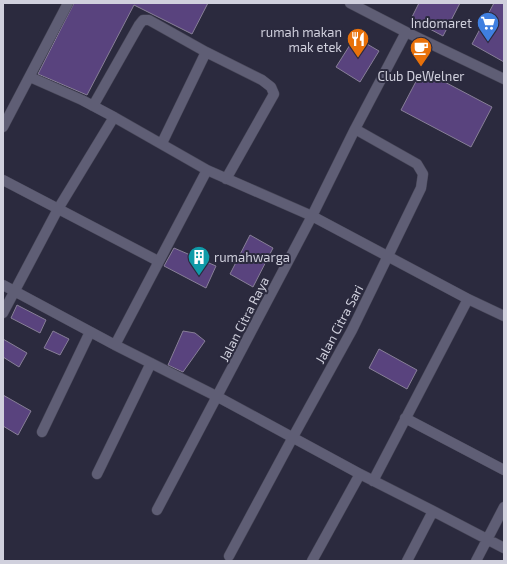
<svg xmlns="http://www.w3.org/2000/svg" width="507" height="564" font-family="'Exo 2',sans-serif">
	<rect width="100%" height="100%" fill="#2b2a3e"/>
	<path fill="#59437e" stroke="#877f97" d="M74,3H208L192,34L134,5L87,95L38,74Z
		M419,3H460L443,36L411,19Z
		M494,3H504V62L472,44Z
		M355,37L379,51L360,82L336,67Z
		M422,70L492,107L471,147L401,110Z
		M250,235L273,248L253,287L230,274Z
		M174,248L216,266L206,288L164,266Z
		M17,305L46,320L40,333L11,318Z
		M53,331L69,339L60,355L44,348Z
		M183,331L195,333L205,341L183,372L168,365Z
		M3,339L27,353L19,367L3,357Z
		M379,349L417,370L407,389L369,368Z
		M3,395L31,411L18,435L3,426Z"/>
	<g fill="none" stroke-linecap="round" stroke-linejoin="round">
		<g stroke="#484758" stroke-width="11">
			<path id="minor" d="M350,3L406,32L504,79
				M30,77L82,100L114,117L207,170L312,216L468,299L504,316
				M93,106L139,25L143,20H149L206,52
				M3,127L68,3
				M162,143L206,52L262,80L271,87L274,94L226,179
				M3,180L158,261
				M3,285L115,345L218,397L360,474L433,511L504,548
				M3,313L58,209L114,117
				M115,345L207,170
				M405,418L504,470
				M42,432L90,332
				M97,474L151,363
				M373,481L468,299
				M157,510L312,216L355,129L406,32
				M229,556L293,437L352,330L421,188L423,174L417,164L355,129
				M312,561L360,474
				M407,561L433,511
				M476,561L504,507"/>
		</g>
		<use href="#minor" stroke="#5f5e75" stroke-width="10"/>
	</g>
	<defs>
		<g id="supermarket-pin" transform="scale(1.15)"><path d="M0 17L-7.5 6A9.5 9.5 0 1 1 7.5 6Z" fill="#3f7fe0" stroke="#2b2a3e"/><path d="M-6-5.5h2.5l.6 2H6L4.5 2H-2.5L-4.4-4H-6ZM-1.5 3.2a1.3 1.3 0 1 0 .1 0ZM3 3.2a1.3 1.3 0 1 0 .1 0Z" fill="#fff"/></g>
		<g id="restaurant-pin" transform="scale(1.15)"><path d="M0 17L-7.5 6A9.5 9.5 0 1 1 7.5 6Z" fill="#e8710a" stroke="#2b2a3e"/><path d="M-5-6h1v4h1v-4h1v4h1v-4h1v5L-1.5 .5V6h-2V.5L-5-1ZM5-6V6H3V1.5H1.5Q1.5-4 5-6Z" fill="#fff"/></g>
		<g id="cafe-pin" transform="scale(1.15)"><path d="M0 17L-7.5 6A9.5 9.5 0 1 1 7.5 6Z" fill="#e8710a" stroke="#2b2a3e"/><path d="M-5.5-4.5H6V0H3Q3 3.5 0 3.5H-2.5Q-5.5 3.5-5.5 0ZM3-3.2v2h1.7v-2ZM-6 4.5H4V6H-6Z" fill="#fff"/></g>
		<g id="building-pin" transform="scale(1.15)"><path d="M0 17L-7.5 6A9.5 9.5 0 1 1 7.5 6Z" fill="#0f9aa8" stroke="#2b2a3e"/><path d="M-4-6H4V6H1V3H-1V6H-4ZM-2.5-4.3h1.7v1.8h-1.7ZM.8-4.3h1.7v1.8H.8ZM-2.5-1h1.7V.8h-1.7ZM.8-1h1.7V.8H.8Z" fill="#fff"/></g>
	</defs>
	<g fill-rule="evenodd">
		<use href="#supermarket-pin" x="488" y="23"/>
		<use href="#restaurant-pin" x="358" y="39"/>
		<use href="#cafe-pin" x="421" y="48"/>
		<use href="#building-pin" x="199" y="257"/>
	</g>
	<g text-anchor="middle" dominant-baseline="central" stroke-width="4" stroke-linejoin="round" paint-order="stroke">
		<g font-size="13" fill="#d0d0dd" stroke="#2b2a3e" text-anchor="end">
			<text x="472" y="23">Indomaret</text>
			<text x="342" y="32">rumah makan<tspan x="342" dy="15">mak etek</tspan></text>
			<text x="421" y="76" text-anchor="middle">Club DeWelner</text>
			<text x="214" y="257" text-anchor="start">rumahwarga</text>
		</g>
		<g font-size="13" fill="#d0d0dd" stroke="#2b2a3e">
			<text transform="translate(244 319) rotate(-63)">Jalan Citra Raya</text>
			<text transform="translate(339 324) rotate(-62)">Jalan Citra Sari</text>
		</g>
	</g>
	<rect width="507" height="564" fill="none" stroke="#d0d0dd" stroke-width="8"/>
</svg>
